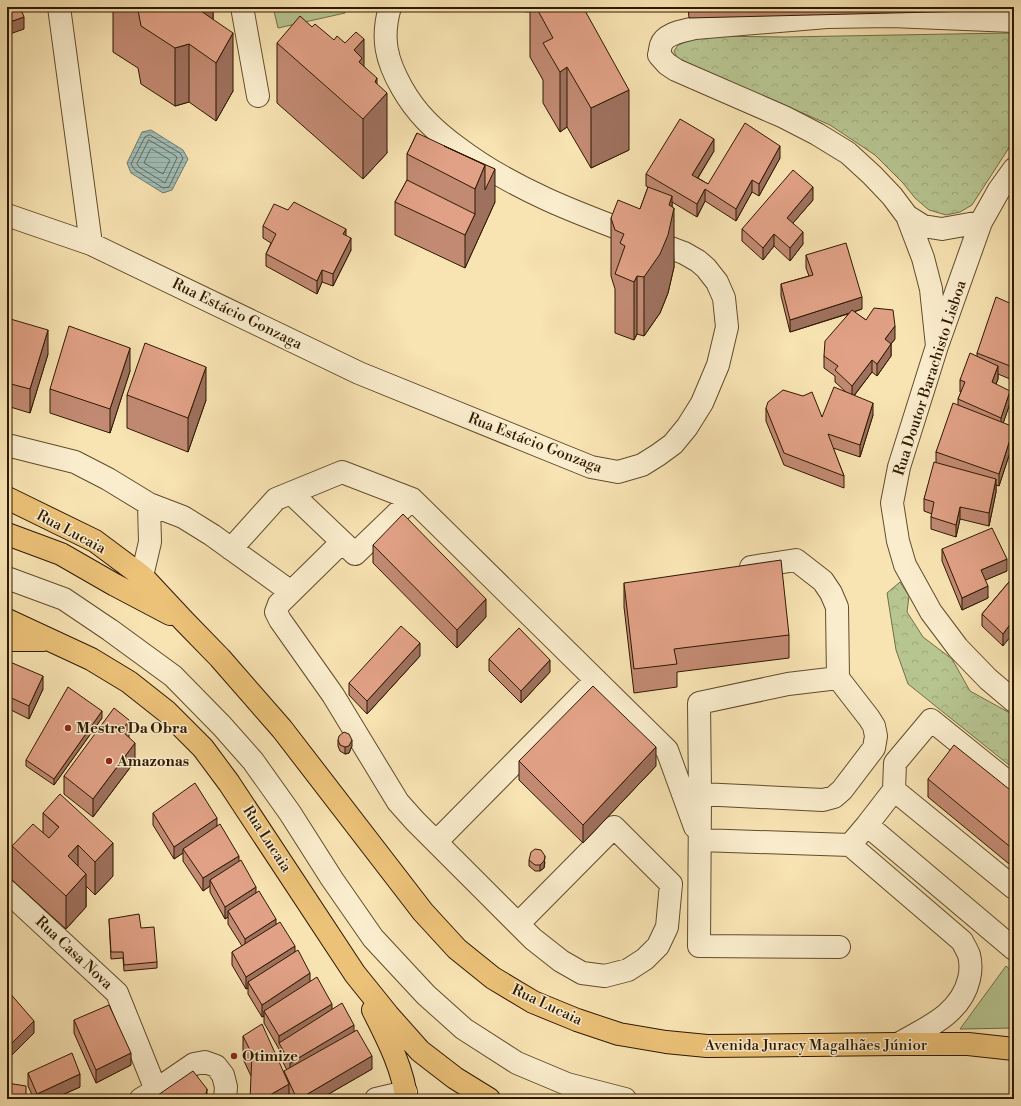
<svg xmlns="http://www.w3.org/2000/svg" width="1021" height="1106" font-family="'Libre Bodoni',serif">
	<defs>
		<pattern id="forest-crowns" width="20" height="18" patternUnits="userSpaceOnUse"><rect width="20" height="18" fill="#b7c591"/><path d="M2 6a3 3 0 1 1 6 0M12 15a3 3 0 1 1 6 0" fill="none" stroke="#9ea97b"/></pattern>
		<pattern id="water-rules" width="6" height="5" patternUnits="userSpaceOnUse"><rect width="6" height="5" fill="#a0bcb6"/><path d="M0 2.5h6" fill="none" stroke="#8aa19b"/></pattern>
	</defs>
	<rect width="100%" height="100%" fill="#f8e3b2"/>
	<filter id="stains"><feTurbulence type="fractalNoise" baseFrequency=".005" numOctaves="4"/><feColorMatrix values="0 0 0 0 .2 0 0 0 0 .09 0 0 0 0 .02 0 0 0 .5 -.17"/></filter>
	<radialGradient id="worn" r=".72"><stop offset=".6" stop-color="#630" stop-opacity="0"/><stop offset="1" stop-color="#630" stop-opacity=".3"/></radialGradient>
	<path fill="#b7c591" stroke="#726f48" d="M273,7H344L345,13L278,28Z
		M525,7H638V9L525,12Z
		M1006,966L1014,973V1028L960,1029Z"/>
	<path fill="url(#forest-crowns)" stroke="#726f48" d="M1008,33L1014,35V140L972,205L960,212L946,215L929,210L915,198L903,183L875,155L830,125L677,58L674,51L678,45L701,36L785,37Z
		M900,582L909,596L907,612L923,637L952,659L970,691L1008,712L1014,716V769L908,684L896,650L887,593Z"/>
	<path fill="url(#water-rules)" stroke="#727b6d" d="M151,130L183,150L188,159L172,190L163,193L131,173L127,163L142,132Z"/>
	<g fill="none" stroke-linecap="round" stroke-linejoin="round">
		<path stroke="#676a5b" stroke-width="1" d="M150,135L180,153L183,158L169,187L163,188L135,170L131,164L145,137Z
			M149,140L176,156L177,158L165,183L139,167L137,164Z
			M152,149L170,160L163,174L144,163L150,150Z"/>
		<g stroke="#604c2c" stroke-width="24">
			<path id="minor" d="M59,7L91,244
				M242,7L258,96
				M1014,169L999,190L981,222L937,346L899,467L892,503L898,541L905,565L931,612L958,648L988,679L1014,701
				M7,215L91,244L359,373L591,467L618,472L642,465L658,455L673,444L687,427L702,403L718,365L727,327L724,298L717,282L706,268L698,261L684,253C606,223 524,198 457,147C434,130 416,113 402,88C386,60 381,38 390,7
				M907,216L923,226L942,229L981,222
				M937,346L931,289L923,258L907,216L892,196L872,175L848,153L817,134L784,117L676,70L667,64L659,55C660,52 660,48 661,45C665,33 684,31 695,28L827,17L891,16L1014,21
				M7,445L75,462L108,479L149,504L150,542L142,576
				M291,493L355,554L412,499L667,750L695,827
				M149,504L183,517L212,535L291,592
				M342,542L279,604L276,612L280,620L333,695L398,802L415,821L533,939L561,961L582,973L605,976L628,970L645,959L658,946L667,927L671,884L614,827L518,924
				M231,549L276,499L342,472L412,499
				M751,567L796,560L823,581L831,593L837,607L838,678L788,684L699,703L700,794L699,946L839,947
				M7,578L64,599L110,630L173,676L222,726L253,761L290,813L332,879L373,938L426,995L464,1029L517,1063L567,1084L625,1099
				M894,790L1014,888
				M700,794L823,800L834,797L842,790L874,748L876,736L874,726L869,718L838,678
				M867,825L1014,949
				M700,840L850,845L962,941C964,945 967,950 969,955C971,963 971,971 969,979C961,1014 926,1028 898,1044
				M436,842L596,680
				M850,845L867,825L894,790L895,763L931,720L1014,787
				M7,891L117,993L156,1090
				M141,1099L156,1090L194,1064L205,1062L216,1066L223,1075L226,1087L225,1099
				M376,1099L406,1092"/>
		</g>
		<g stroke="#2e1900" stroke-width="24">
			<path id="major" d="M7,498L95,541L142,576L184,621L220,658L282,729L423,912L457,949L493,978L533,1002L577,1020L619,1034L666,1042L707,1046L898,1044H968L1014,1049
				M7,534L61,554L115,585L170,614
				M7,620L91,659L129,682L167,712L203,748L229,783L355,974L388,1015L420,1051L455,1078L489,1099
				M7,640H43
				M373,1010C386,1036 404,1070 406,1099"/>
		</g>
		<use href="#minor" stroke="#faedcd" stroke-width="22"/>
		<use href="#major" stroke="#ecc279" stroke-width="22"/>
	</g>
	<path fill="#c28a73" stroke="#2e1900" d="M113,7H213V19L233,91L216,121L189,102L175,106L141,84L138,68L113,52Z
		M530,7H583L629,150L591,168L567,127L560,132L543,103V80L530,57Z
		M688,7H1014V10L689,18Z
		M312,27L364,66L377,85L387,153L363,179L277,103V43Z
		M417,133L495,202L465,268L395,235V202L407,180V154Z
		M714,151L698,178L708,184L780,158L759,196L752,192L736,221L705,201L697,217L672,202L674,267L668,293L660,313L644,336L637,334L634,340L615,333V289L611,276V218L640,209L648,187L646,186V174Z
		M813,200L793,223L803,244L790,261L774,246L763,260L742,241V229Z
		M288,210L346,236L351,250L333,286L322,282L317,294L266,266V254L271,243L263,238V226Z
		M806,255L862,309L854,312L866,320L895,339L891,344V356L877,376L872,372L854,396L873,415L860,457L833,448L844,476V488L784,465L766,421V408L822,417L846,392L835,382V376L824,368V356L848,314L790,332L781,296V284L809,276L806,268Z
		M1014,305L1010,379L998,374V379L996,384L1010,403L1003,423L1014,440L999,486L996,485V492L989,526L960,519L956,537L931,529V517L932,514L924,511V499L936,462V452L958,405V399L961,392H960V380L977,356V353Z
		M7,318L48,354L30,413L7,406Z
		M130,371L110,433L50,413V389Z
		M127,395L206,400L188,452L127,428Z
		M373,545L486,617L457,648L373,563Z
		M942,549L1007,571L985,580L988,598L962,610L942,561Z
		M1014,576L1003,646L982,626V614Z
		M624,583L789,635V658L677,672V687L634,693L624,607Z
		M420,656L367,714L349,695V683Z
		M489,659L550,672L521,703L489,671Z
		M7,672L43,689L29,719L7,708Z
		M102,718L54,785L26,766V760Z
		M129,738L135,761L93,817L64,794V776Z
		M338,740L352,746L349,753L345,754L340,751L338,746Z
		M519,761L656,766L583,843L519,780Z
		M928,779L1014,793V868L928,797Z
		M43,813L113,876L95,895L86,886V907L66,929L12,880V846L43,833Z
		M153,813L217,827L239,861L256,893L276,925L295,951L310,981L332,1009L354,1032L372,1069L320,1099H291L289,1093V1099L251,1076L243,1059V1036L284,1075V1071L287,1070L279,1055V1049L264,1023V1016L262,1017L248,994V988L246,989L232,965V952L242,946L228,924V917L225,919L210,892V886L203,891L183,861V853L174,859L153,825Z
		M529,860L545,862L544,868L540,871H535L529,866Z
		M109,919L157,962V968L124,971L123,958L111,959Z
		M74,1020L131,1065L96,1083L74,1033Z
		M28,1073L80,1087L53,1099H34L28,1086Z"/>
	<path fill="#9e715e" stroke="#2e1900" d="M199,7H213V36L198,9Z
		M24,17V29L7,35V23Z
		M233,33V91L216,121V63Z
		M364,39V99L354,50Z
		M189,44V102L175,106V48Z
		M567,67V127L560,132V72Z
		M377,78V104L387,93V153L363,179V119L375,82Z
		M629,90V150L591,168V108Z
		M714,139V151L692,187V175Z
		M780,146V158L759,196V184Z
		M485,165L495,169V202L465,268V235L475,214V189Z
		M752,180V192L736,221V209Z
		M813,187V200L787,230V218Z
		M705,189V201L697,217V204Z
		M672,196V215L674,208V267L668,293L660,313L644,336V277Z
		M346,229V241L343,234Z
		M803,232V244L790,261V248Z
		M774,234V246L763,260V248Z
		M351,238V250L333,286V274Z
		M322,270V282L317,294V281Z
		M637,276V334L634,340V282Z
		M862,297V309L790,332V320Z
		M895,326V339L885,351V339Z
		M48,330V354L30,413V389Z
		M891,344V356L877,376V364Z
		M130,348V371L110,433V409Z
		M1014,355V367L1010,379V366Z
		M872,360V372L852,398V386Z
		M998,366V379L992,394V382Z
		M206,367V400L188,452V418Z
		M1010,391V403L1001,430V418Z
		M873,403V415L860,457V445Z
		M1014,427V440L999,486V474Z
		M996,479V492L989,526V513Z
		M960,507V519L956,537V525Z
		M1007,559V571L981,582V570Z
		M988,586V598L962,610V598Z
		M486,599V617L457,648V630Z
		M1014,619V632L1003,646V634Z
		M420,643V656L367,714V701Z
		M550,660V672L521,703V691Z
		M43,676V689L29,719V706Z
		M102,711V718L54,785V779Z
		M129,720V738L122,731Z
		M352,740V746L349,753L345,754V747Z
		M135,743V761L93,817V799Z
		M656,747V766L583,843V825Z
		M8,755V788L7,790V756Z
		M217,818V830L183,849V853L174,859V847Z
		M113,843V876L95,895V862Z
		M78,845V879L68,856Z
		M239,856V868L210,880V886L203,891V878Z
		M545,856L544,868L540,871V865Z
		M86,874V907L66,929V896Z
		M256,887V899L228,911V917L225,919V907Z
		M276,919V931L245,951V939Z
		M295,946V959L248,982V988L246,989V977Z
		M310,973V986L264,1011V1016L262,1017V1005Z
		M332,1004V1016L279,1043V1036Z
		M34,1021V1033L7,1060V1048Z
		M354,1025V1038L290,1076V1063Z
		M131,1053V1065L96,1083V1070Z
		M372,1056V1069L320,1099H299Z
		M80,1074V1087L53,1099H37V1094Z
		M289,1084V1099H263Z
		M207,1089V1099H205Z"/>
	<path fill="#e1a186" stroke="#2e1900" d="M7,7H20L24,17L7,23Z
		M133,7H199L198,9L233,33L216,63L189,44L175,48L141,26L138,10Z
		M536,7H583L629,90L591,108L567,67L560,72L543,43L553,38Z
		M300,16L312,27L315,24L334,40L337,36L345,43L356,32L364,39L354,50L362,58L359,62L377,78L375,82L387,93L363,119L277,43Z
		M680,119L714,139L692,175L708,184L745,123L780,146L759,184L752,180L736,209L705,189L697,204L646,174Z
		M417,133L485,165L475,189L407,154Z
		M444,146L495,169L485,190V165Z
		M793,170L813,187L787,218L803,232L790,248L774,234L763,248L742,229Z
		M407,180L475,214L465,235L395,202Z
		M648,187L672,196L669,205L674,208L668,235L660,254L644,277L637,276L634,282L615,274L625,246L620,243L624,234L615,230L611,218L618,200L640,209Z
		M294,202L346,229L343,234L351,238L333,274L322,270L317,281L266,254L276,234L263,226L274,204L288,210Z
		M846,243L862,297L790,320L781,284L813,275L806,255Z
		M996,297L1014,305V355L1010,366L977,353Z
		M874,308L893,310L895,326L885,339L891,344L877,364L872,360L852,386L835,370L838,366L824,356L825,341L852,310L866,320Z
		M7,318L48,330L30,389L7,383Z
		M69,326L130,348L110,409L50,389Z
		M145,343L206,367L188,418L127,395Z
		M970,353L998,366L992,382L1010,391L1001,418L958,399L965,382L960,380Z
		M834,387L873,403L860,445L828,434L844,476L784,453L766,408L768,402L783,390L803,396L812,392L822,417Z
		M953,403L1014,427L999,474L936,452Z
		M934,462L996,479L989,513L960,507L956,525L931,517L934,502L924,499Z
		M403,514L486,599L457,630L373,545Z
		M992,528L1007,559L981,570L988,586L962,598L942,549Z
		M781,560L789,635L674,649L677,664L634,669L624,583Z
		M1014,576V619L1003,634L982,614Z
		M401,626L420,643L367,701L349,683Z
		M519,628L550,660L521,691L489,659Z
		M10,662L43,676L29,706L7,696V672Z
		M593,686L656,747L583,825L519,761Z
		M68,687L102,711L54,779L26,760Z
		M114,708L129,720L122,731L135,743L93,799L64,776Z
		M344,732L349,734L352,740L349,746L345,747L340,745L338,740L339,736Z
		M954,745L1014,793V850L928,779Z
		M195,783L217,818L174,847L153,813Z
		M60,794L113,843L95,862L78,845L68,856L86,874L66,896L12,846L33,824L49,838L59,827L43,813Z
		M220,824L239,856L203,878L183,849Z
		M535,849L541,850L545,856L544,861L540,865H535L529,860L531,852Z
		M241,860L256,887L225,907L210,880Z
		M259,891L276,919L245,939L228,911Z
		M139,914L141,928L154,927L157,962L124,965L123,952H111L109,919Z
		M280,922L295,946L246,977L232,952Z
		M298,950L310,973L262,1005L248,982Z
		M317,977L332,1004L279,1036L264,1011Z
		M8,991L34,1021L7,1048V992Z
		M342,1003L354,1025L290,1063L279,1043Z
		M109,1005L131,1053L96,1070L74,1020Z
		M262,1024L289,1084L263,1099H250L252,1054L243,1036Z
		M357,1030L372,1056L299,1099H297L284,1071Z
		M72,1053L80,1074L37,1094L28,1073Z
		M193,1071L207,1089L205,1099H161L158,1095Z
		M7,1083L26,1086V1099H7Z"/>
	<g fill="#8f2418" stroke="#faedcd" stroke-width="1.5">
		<circle cx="68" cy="728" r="4"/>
		<circle cx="109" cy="761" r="4"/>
		<circle cx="234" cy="1056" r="4"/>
	</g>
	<g text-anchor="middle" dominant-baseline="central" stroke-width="3" stroke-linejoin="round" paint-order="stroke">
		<g font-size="15" fill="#2e1900" stroke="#faedcd">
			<text transform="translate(237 314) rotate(26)">Rua Estácio Gonzaga</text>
			<text transform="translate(930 378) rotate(-72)">Rua Doutor Barachisto Lisboa</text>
			<text transform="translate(535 443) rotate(21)">Rua Estácio Gonzaga</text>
			<text transform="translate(71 532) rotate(28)">Rua Lucaia</text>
			<text transform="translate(267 839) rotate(57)">Rua Lucaia</text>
			<text transform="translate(74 953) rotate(43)">Rua Casa Nova</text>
			<text transform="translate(547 1005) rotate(25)">Rua Lucaia</text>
			<text x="816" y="1045">Avenida Juracy Magalhães Júnior</text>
		</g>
		<g font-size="15" font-weight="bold" fill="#2e1900" stroke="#faedcd" text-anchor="start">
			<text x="76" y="728">Mestre Da Obra</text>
			<text x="117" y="761">Amazonas</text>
			<text x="242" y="1056">Otimize</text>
		</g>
	</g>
	<rect width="1021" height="1106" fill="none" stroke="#f8e3b2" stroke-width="24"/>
	<rect x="8" y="8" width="1005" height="1090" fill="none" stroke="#2e1900" stroke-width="2"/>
	<rect x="12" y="12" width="997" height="1082" fill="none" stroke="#2e1900"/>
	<rect width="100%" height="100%" filter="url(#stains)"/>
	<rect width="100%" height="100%" fill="url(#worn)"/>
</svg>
